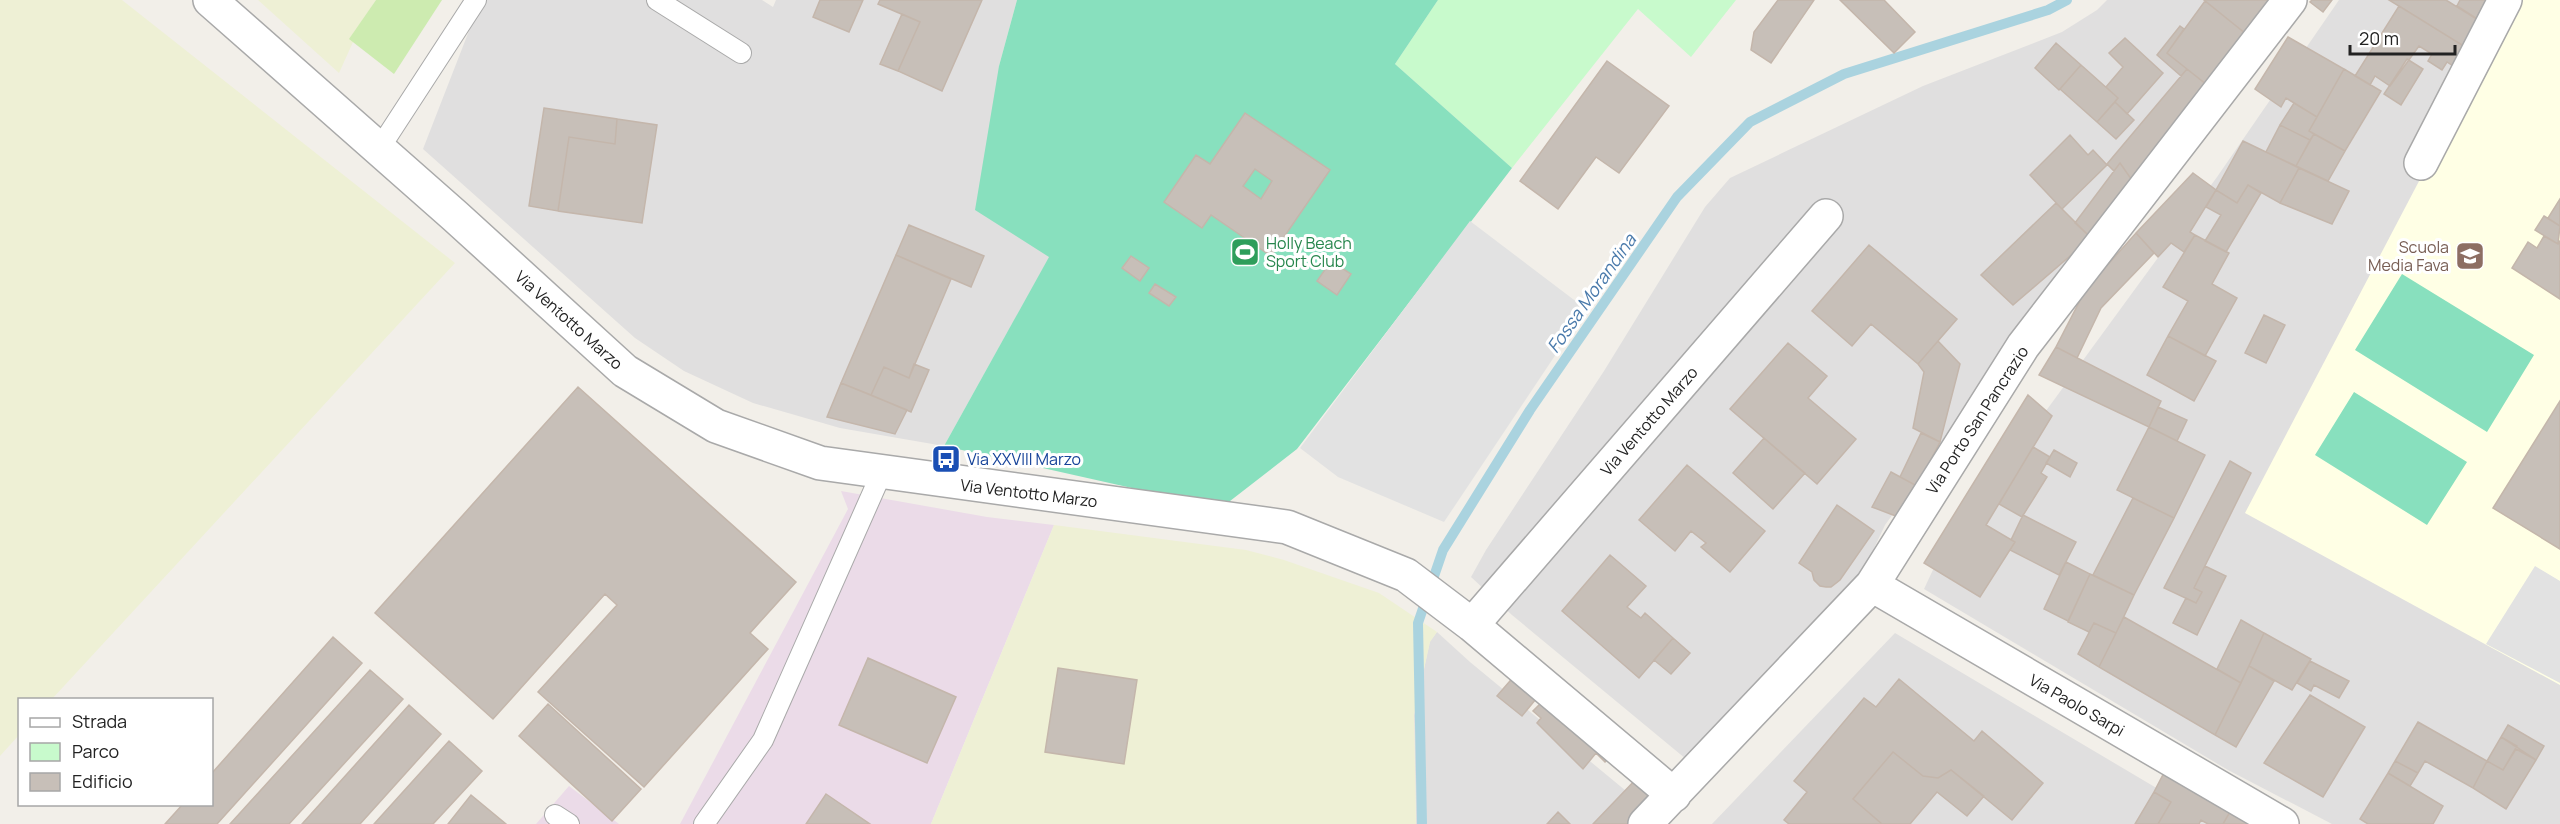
<svg xmlns="http://www.w3.org/2000/svg" width="2560" height="824" font-family="Manrope,sans-serif">
	<rect width="100%" height="100%" fill="#f2efe9"/>
	<path fill="#e0dfdf" d="M481,0H762L773,7L776,0H1017L999,66L1050,256L944,446L840,428L753,403L684,371L635,338L423,149Z
		M2107,0H2262L2166,139L1885,525L1860,578L1686,759L1512,615L1471,577L1486,550L1604,371L1705,207L1730,178L1923,86L2062,32L2097,10Z
		M2339,0H2560V824H2332L2228,770L1924,589L1939,557L2217,177Z
		M1437,632L1470,662L1643,805L1624,824H1416L1414,715L1430,641Z
		M1895,633L2202,815L2219,824H1712Z"/>
	<path fill="#ebdbe8" d="M841,491L987,517L1054,525L931,824H680L848,509Z
		M569,786L619,824H536Z"/>
	<path fill="#ffffe5" d="M2514,0H2560V685L2245,513Z"/>
	<path fill="#eef0d5" d="M0,0H122L455,263L52,699L20,700L19,735L0,756Z
		M258,0H376L363,20L339,73Z
		M1054,525L1246,550L1284,560L1379,593L1437,632L1430,642L1414,715L1416,824H931Z"/>
	<path fill="#cdebb0" d="M376,0H442L394,74L349,39Z"/>
	<path fill="#c8facc" d="M1438,0H1736L1691,57L1638,9L1512,168L1395,64Z"/>
	<path fill="#88e0be" d="M1017,0H1438L1395,64L1512,168L1297,449L1221,508L944,446L1049,257L975,210L999,66Z
		M2402,274L2534,355L2487,432L2355,350Z
		M2354,392L2467,462L2427,525L2315,455Z"/>
	<path fill="#e2e2e2" d="M1470,221L1586,309L1444,522L1338,477L1300,448Z
		M2535,566L2560,581V683L2486,644Z"/>
	<g fill="none" stroke-linecap="round" stroke-linejoin="round">
		<path stroke="#aad3df" stroke-width="10" d="M1422,824L1418,623L1443,550L1530,410L1677,197L1750,122L1844,74L2048,10L2067,0"/>
	</g>
	<path fill="#c7bfb8" stroke="#c4b6ab" stroke-width="1.5" fill-rule="evenodd" d="M820,0H863L849,32L813,17Z
		M880,0H982L942,91L898,71L920,22L878,4Z
		M1778,0H1814L1771,63L1751,50L1754,32Z
		M1840,0H1884L1915,32L1894,53Z
		M2204,0H2271L2246,34Z
		M2312,0H2332L2323,12L2310,2Z
		M2389,0H2446L2488,26L2475,53Z
		M2460,0H2497L2485,24L2457,6Z
		M2205,1L2246,34L2207,85L2167,53Z
		M2399,6L2475,53L2465,74L2447,62L2442,70L2428,61L2432,54L2419,46L2390,86L2375,76L2370,85L2355,76Z
		M902,14L920,22L898,71L880,64Z
		M2180,26L2184,29L2167,53L2187,69L2181,76L2157,55Z
		M2288,37L2344,69L2317,117L2286,98L2281,107L2255,89Z
		M2125,38L2163,73L2127,114L2115,102L2118,98L2106,87L2123,67L2109,53Z
		M2056,43L2081,65L2059,90L2035,68Z
		M2407,59L2423,69L2401,105L2384,94Z
		M1607,61L1669,106L1619,173L1596,157L1558,209L1520,181Z
		M2081,65L2118,98L2097,122L2060,89Z
		M2187,69L2207,85L2134,183L2120,163L2114,171L2107,164Z
		M2344,69L2381,91L2345,151L2309,131Z
		M2115,102L2134,120L2116,139L2097,122Z
		M2294,103L2317,117L2309,131L2314,134L2310,140L2280,125Z
		M544,108L617,119L615,144L569,137L558,211L529,206Z
		M1245,113L1330,170L1271,256L1211,215L1202,228L1164,202L1196,155L1210,164ZM1255,169L1272,181L1261,199L1243,186Z
		M617,119L657,125L642,223L558,211L569,137L615,144Z
		M2280,125L2310,140L2296,166L2266,152Z
		M2314,134L2345,151L2328,181L2296,166Z
		M2070,135L2088,155L2093,150L2107,165L2062,209L2030,175Z
		M2243,141L2299,168L2280,203L2248,185L2237,203L2216,190Z
		M2120,163L2134,183L2091,238L2075,223Z
		M2299,168L2349,191L2332,224L2280,203Z
		M2193,173L2216,190L2190,232L2195,235L2184,252L2171,243L2158,257L2136,233Z
		M2248,185L2261,193L2226,252L2205,241L2221,215L2206,207L2216,190L2237,203Z
		M2560,199V226L2548,218Z
		M2056,203L2091,238L2013,305L1981,275Z
		M2544,216L2560,226L2558,244L2535,230Z
		M909,225L984,256L971,287L896,255Z
		M2136,233L2154,253L2101,308L2077,358L2056,347L2086,289Z
		M2195,235L2229,253L2212,284L2237,298L2205,356L2168,336L2188,301L2163,287Z
		M2544,236L2558,244L2560,241V299L2512,268L2528,242L2537,248Z
		M1869,245L1957,319L1918,364L1871,324L1852,346L1812,311Z
		M896,255L951,279L909,378L884,367L871,395L841,383Z
		M1131,256L1149,268L1140,281L1122,268Z
		M1331,261L1351,274L1337,295L1317,281Z
		M1155,284L1176,297L1169,306L1149,293Z
		M2264,315L2285,325L2266,363L2245,353Z
		M2168,336L2216,361L2194,401L2147,375Z
		M1938,341L1960,364L1940,442L1913,428L1924,372L1918,364Z
		M1788,343L1827,376L1808,398L1856,439L1817,484L1730,409Z
		M2056,347L2161,401L2149,427L2039,375Z
		M914,364L929,370L911,412L871,395L884,367L909,378Z
		M841,383L907,410L895,434L827,417Z
		M578,387L796,582L750,633L768,649L644,787L538,692L617,605L605,594L493,719L375,613Z
		M2028,395L2052,416L1986,525L2015,542L1980,597L1924,563Z
		M2560,401V549L2493,508Z
		M2158,407L2187,420L2177,441L2149,427Z
		M2149,427L2205,455L2174,518L2117,490Z
		M1921,433L1940,442L1917,486L1900,477Z
		M1764,438L1805,473L1773,509L1733,473Z
		M2033,447L2050,457L2041,473L2047,477L2022,517L1999,504Z
		M2054,450L2077,463L2070,477L2046,463Z
		M2230,461L2251,473L2194,588L2202,592L2196,603L2164,588Z
		M1687,465L1765,531L1730,572L1701,547L1706,543L1691,531L1675,551L1639,520Z
		M1891,472L1917,486L1901,518L1872,507Z
		M2133,498L2174,518L2134,595L2093,575Z
		M1837,505L1874,531L1840,580L1831,587H1826L1820,586L1814,580L1812,572L1799,563Z
		M2023,515L2076,542L2059,575L2010,550L2015,542L2011,540Z
		M1610,555L1646,586L1627,607L1641,618L1645,613L1673,638L1639,678L1562,611Z
		M2066,562L2090,574L2068,621L2044,609Z
		M2205,566L2226,576L2197,635L2173,623L2186,598L2196,603L2202,592L2194,588Z
		M2090,574L2134,595L2116,633L2094,623L2089,632L2068,622Z
		M2124,617L2241,683L2215,735L2099,667Z
		M2241,620L2264,633L2241,683L2217,669Z
		M2094,623L2116,633L2099,667L2078,654Z
		M2264,633L2311,659L2292,690L2249,666Z
		M333,637L362,663L217,824H165L183,804H212V773Z
		M1673,638L1690,653L1671,674L1654,660Z
		M868,658L956,697L927,763L839,725Z
		M2310,661L2349,681L2339,698L2314,685L2311,691L2297,683Z
		M2249,666L2274,681L2236,747L2215,735Z
		M1058,668L1137,680L1124,764L1045,752Z
		M370,670L403,699L289,824H230Z
		M1516,674L1540,694L1522,716L1497,696Z
		M1899,679L1974,741L1982,731L2043,783L2012,820L1951,770L1938,778L1923,776L1893,752L1853,799L1882,824H1789L1784,820L1807,792L1794,781L1864,698L1876,707Z
		M2310,695L2365,727L2323,797L2264,763Z
		M1548,696L1615,752L1605,762L1596,753L1583,769L1537,723L1541,718L1533,711Z
		M548,704L641,789L612,821L519,736Z
		M409,705L441,734L360,824H302Z
		M2418,722L2487,761L2473,788L2425,761L2418,773L2395,761Z
		M2508,725L2544,746L2536,760L2501,737Z
		M2501,737L2517,746L2503,770L2487,761Z
		M449,741L482,771L433,824H374Z
		M2516,749L2536,760L2506,809L2473,788L2487,761L2503,770Z
		M1893,752L1923,776L1938,778L1951,770L1984,796L1967,816L1937,792L1910,824H1882L1853,799Z
		M2395,761L2418,773L2410,786L2388,773Z
		M2167,767L2234,805L2223,824H2208L2201,820L2199,824H2158L2171,802L2154,792Z
		M2388,773L2443,806L2433,824H2368L2360,819Z
		M1641,774L1659,803L1639,824H1593Z
		M2154,792L2171,802L2158,824H2135Z
		M826,794L870,824H806Z
		M471,795L506,824H448Z
		M2234,805L2265,824H2223Z
		M1558,812L1570,824H1547Z"/>
	<g fill="none" stroke-linecap="round" stroke-linejoin="round">
		<g stroke="#a9a9a9" stroke-width="22">
			<path id="service" d="M657,0L741,53
				M379,149L476,0
				M555,815L569,824
				M704,824L763,740L882,472"/>
		</g>
		<g stroke="#a9a9a9" stroke-width="36">
			<path id="minor" d="M210,0L455,216L625,371L716,426L820,463L1287,527L1406,575L1472,625L1674,795
				M2421,163L2505,0
				M1872,585L2282,824
				M1472,625L1826,216
				M1645,824L1872,585L2023,346L2290,0"/>
		</g>
		<use href="#service" stroke="#fff" stroke-width="20"/>
		<use href="#minor" stroke="#fff" stroke-width="33"/>
	</g>
	<defs>
		<g id="stadium-square" transform="scale(1.5)"><rect x="-9" y="-9" width="18" height="18" rx="4" fill="#2e9e5b" stroke="#fff"/><path d="M0-5a6.5 5 0 1 0 0 10a6.5 5 0 1 0 0-10ZM-3.5-1.8h7v3.6h-7Z" fill="#fff"/></g>
		<g id="school-square" transform="scale(1.5)"><rect x="-9" y="-9" width="18" height="18" rx="4" fill="#8d6e63" stroke="#fff"/><path d="M0-5L7-2L0 1L-7-2ZM-4 1L0 2.5L4 1V4Q0 6-4 4Z" fill="#fff"/></g>
		<g id="bus-square" transform="scale(1.5)"><rect x="-9" y="-9" width="18" height="18" rx="4" fill="#1a4fb4" stroke="#fff"/><path d="M-5-6H5V4H4V6H2V4H-2V6H-4V4H-5ZM-3.5-4V0h7V-4ZM-3.5 1.2v1.5H-2V1.2ZM2 1.2v1.5H3.5V1.2Z" fill="#fff"/></g>
	</defs>
	<g fill-rule="evenodd">
		<use href="#stadium-square" x="1245" y="252"/>
		<use href="#school-square" x="2470" y="256"/>
		<use href="#bus-square" x="946" y="459"/>
	</g>
	<g text-anchor="middle" dominant-baseline="central" stroke-width="6" stroke-linejoin="round" paint-order="stroke">
		<g font-size="16" fill="#27864d" stroke="#fff" text-anchor="start">
			<text x="1266" y="243">Holly Beach<tspan x="1266" dy="18">Sport Club</tspan></text>
		</g>
		<g font-size="16" fill="#785e54" stroke="#fff" text-anchor="end">
			<text x="2449" y="247">Scuola<tspan x="2449" dy="18">Media Fava</tspan></text>
		</g>
		<g font-size="16" fill="#222" stroke="#fff">
			<text transform="translate(569 320) rotate(42)">Via Ventotto Marzo</text>
			<text transform="translate(1977 420) rotate(-57)">Via Porto San Pancrazio</text>
			<text transform="translate(1649 421) rotate(-49)">Via Ventotto Marzo</text>
			<text transform="translate(1029 493) rotate(7)">Via Ventotto Marzo</text>
			<text transform="translate(2077 705) rotate(30)">Via Paolo Sarpi</text>
		</g>
		<g font-size="16" fill="#164399" stroke="#fff" text-anchor="start">
			<text x="967" y="459">Via XXVIII Marzo</text>
		</g>
		<g font-size="18" font-style="italic" fill="#4a7aab" stroke="#fff">
			<text transform="translate(1591 293) rotate(-55)">Fossa Morandina</text>
		</g>
	</g>
	<rect x="18" y="698" width="195" height="108" fill="#ffffff" stroke="#a7a7a7" stroke-width="1.5"/>
	<rect x="30" y="718" width="30" height="9" fill="#ffffff" stroke="#a7a7a7" stroke-width="1.5"/>
	<text x="72" y="728" font-size="18" fill="#222222">Strada</text>
	<rect x="30" y="743" width="30" height="18" fill="#c8facc" stroke="#a7a7a7" stroke-width="1.5"/>
	<text x="72" y="758" font-size="18" fill="#222222">Parco</text>
	<rect x="30" y="773" width="30" height="18" fill="#c7bfb8" stroke="#a7a7a7" stroke-width="1.5"/>
	<text x="72" y="788" font-size="18" fill="#222222">Edificio</text>
	<path d="M2350 45v9h105v-9" fill="none" stroke="#222222" stroke-width="3"/>
	<text x="2359" y="45" font-size="18" fill="#222222" stroke="#ffffff" stroke-width="4.5" paint-order="stroke">20 m</text>
</svg>
